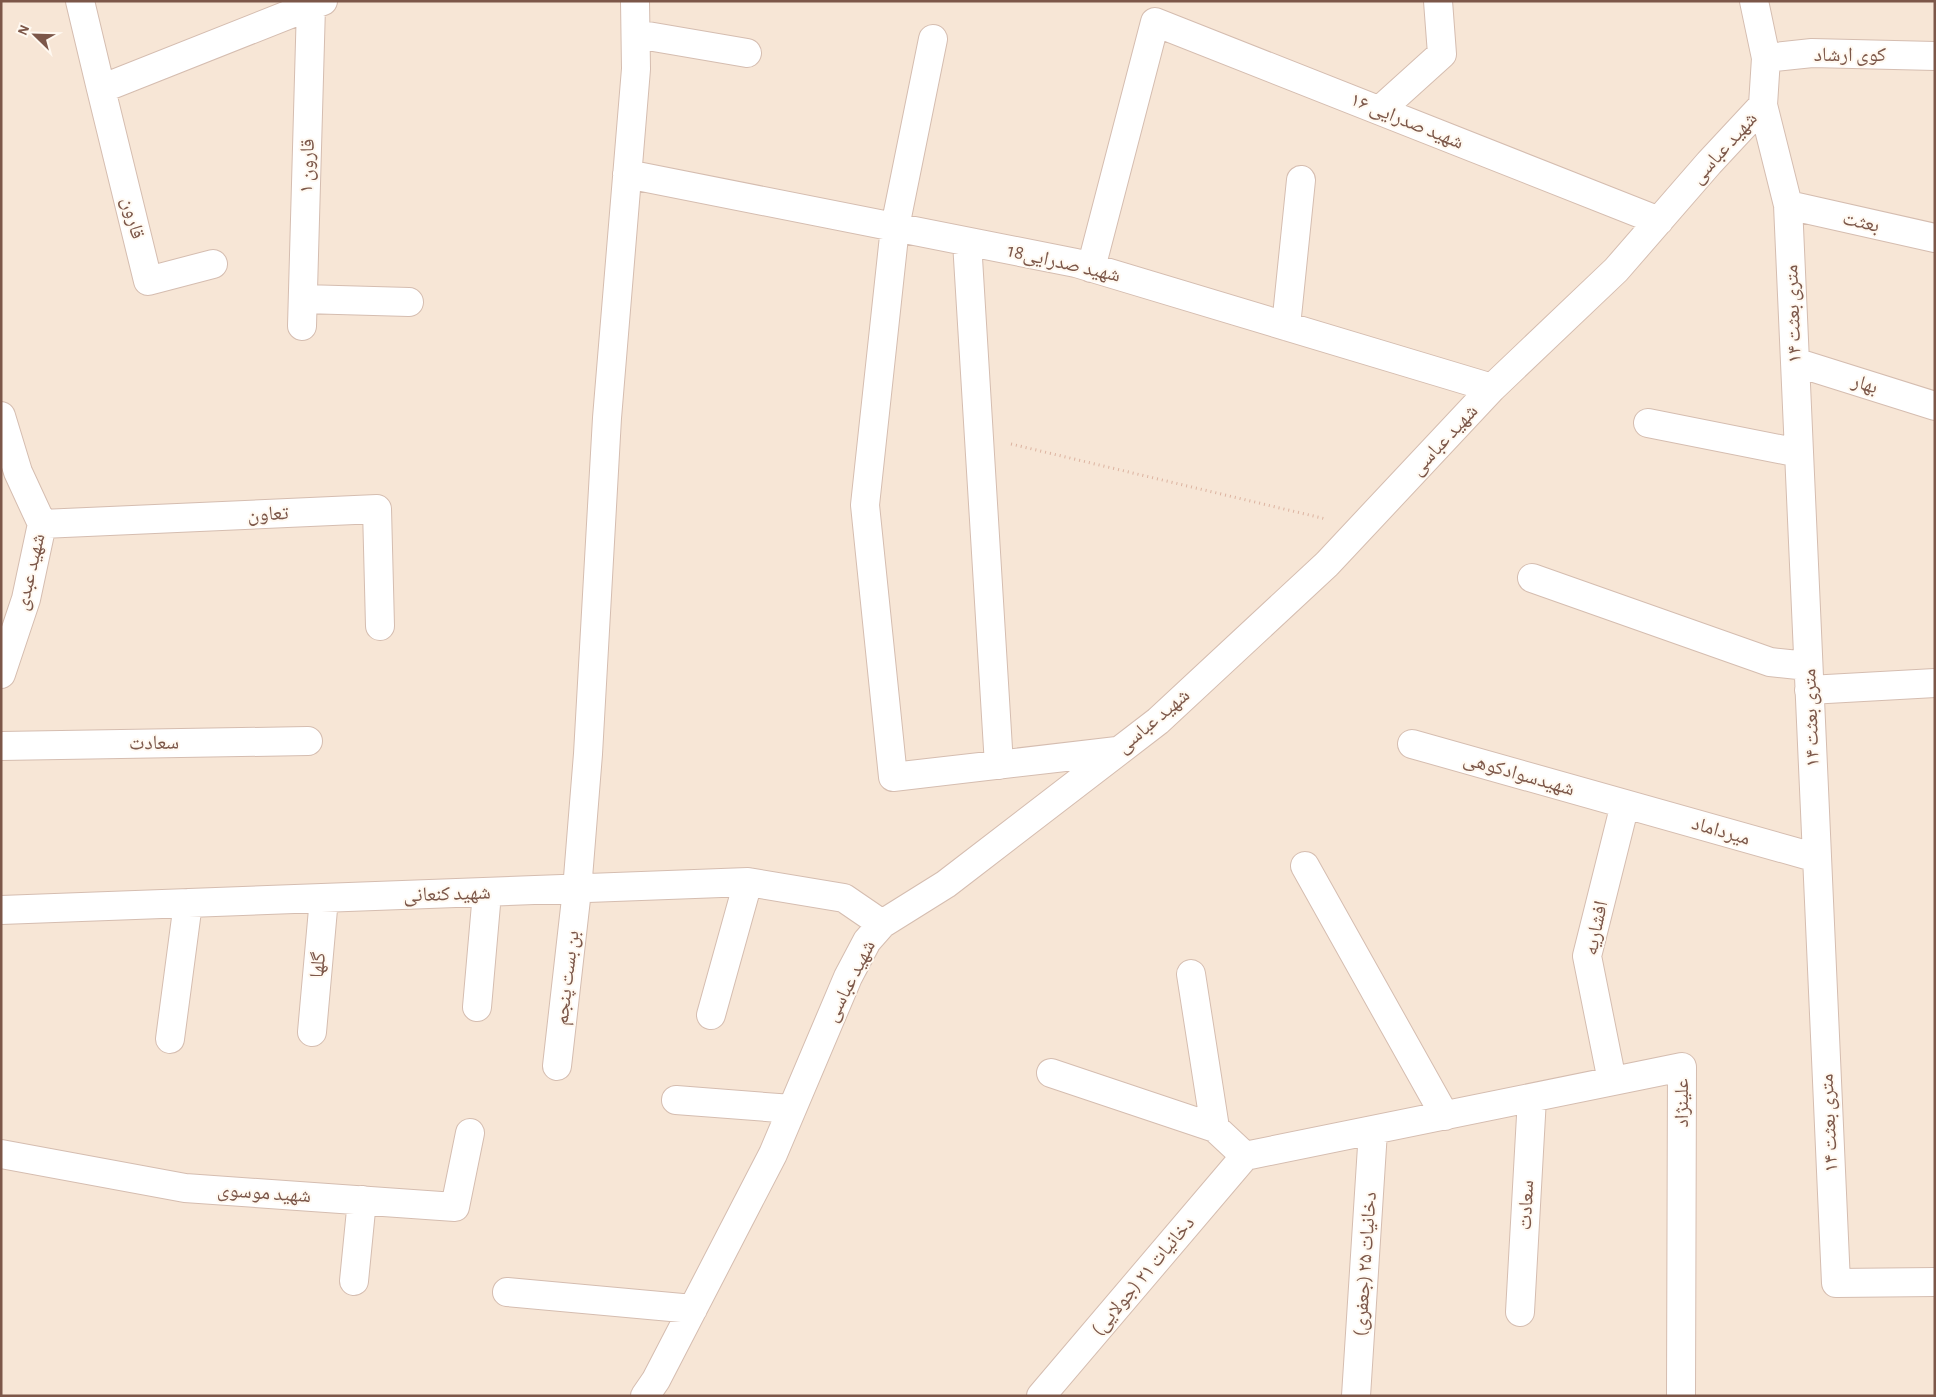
<svg xmlns="http://www.w3.org/2000/svg" width="1936" height="1397" font-family="'Alegreya Sans','Noto Naskh Arabic',sans-serif">
	<rect width="100%" height="100%" fill="#fef4e9"/>
	<path fill="#f7e6d6" d="M1,1H1935V1396H1Z"/>
	<g fill="none" stroke-linecap="round" stroke-linejoin="round">
		<g stroke="#d5bdb0" stroke-width="30">
			<path id="street" d="M80,1L101,89L323,1
				M1754,1L1766,58L1763,105L1788,205L1836,1283L1935,1282
				M636,34L747,53
				M933,39L895,227L865,505L893,777L1117,751
				M1766,58L1812,53L1935,56
				M101,89L148,281L213,264
				M1380,110L1442,54L1438,1
				M627,174L1076,263L1492,388
				M1788,205L1935,238
				M967,242L999,765
				M1091,268L1155,22L1659,221
				M303,299L409,302
				M302,326L311,6
				M1286,326L1301,180
				M1795,362L1935,406
				M1,416L18,472L42,524L26,599L1,674
				M1648,423L1799,453
				M42,524L377,509L380,626
				M1532,578L1770,662L1808,666
				M1809,690L1935,683
				M1412,744L1817,858
				M1,746L308,741
				M1305,866L1445,1116
				M1,910L748,882L844,898L882,924
				M1191,974L1215,1128
				M477,1007L487,893
				M711,1015L748,882
				M312,1032L324,898
				M170,1039L188,903
				M557,1066L577,890L588,754L607,418L636,69L635,1
				M1051,1073L1215,1128L1245,1156
				M1612,1081L1587,956L1625,804
				M676,1100L792,1109
				M1,1154L185,1188L455,1207L470,1133
				M1245,1156L1682,1067L1681,1396
				M354,1281L362,1200
				M507,1292L693,1309
				M1520,1312L1532,1098
				M645,1396L656,1380L773,1154L848,977L867,941L882,924L946,884L1158,721L1327,564L1492,388L1616,270L1709,163L1763,105
				M1041,1396L1245,1156
				M1356,1396L1373,1131"/>
		</g>
		<path stroke="#dcb3a0" stroke-width="3" stroke-dasharray="1 4" stroke-linecap="butt" d="M1011,444L1326,519"/>
		<use href="#street" stroke="#fff" stroke-width="28"/>
	</g>
	<g text-anchor="middle" dominant-baseline="central" stroke-width="4" stroke-linejoin="round" paint-order="stroke">
		<g font-size="20" fill="#7c5749" stroke="#fff9f1">
			<text x="1850" y="55">کوی ارشاد</text>
			<text transform="translate(1407 121) rotate(22)">شهید صدرایی ۱۶</text>
			<text transform="translate(1724 148) rotate(-48)">شهید عباسی</text>
			<text transform="translate(307 166) rotate(-88)">قارون ۱</text>
			<text transform="translate(133 218) rotate(76)">قارون</text>
			<text transform="translate(1861 222) rotate(13)">بعثت</text>
			<text transform="translate(1064 263) rotate(13)">شهید صدرایی18</text>
			<text transform="translate(1793 314) rotate(-92)">۱۴ متری بعثت</text>
			<text transform="translate(1865 384) rotate(17)">بهار</text>
			<text transform="translate(1444 440) rotate(-47)">شهید عباسی</text>
			<text transform="translate(268 514) rotate(-3)">تعاون</text>
			<text transform="translate(30 572) rotate(-77)">شهید عبدی</text>
			<text transform="translate(1811 718) rotate(-92)">۱۴ متری بعثت</text>
			<text transform="translate(1153 721) rotate(-40)">شهید عباسی</text>
			<text transform="translate(154 743) rotate(-1)">سعادت</text>
			<text transform="translate(1519 774) rotate(16)">شهیدسوادکوهی</text>
			<text transform="translate(1721 831) rotate(16)">میرداماد</text>
			<text transform="translate(447 894) rotate(-2)">شهید کنعانی</text>
			<text transform="translate(1596 928) rotate(-78)">افشاریه</text>
			<text transform="translate(318 965) rotate(-85)">گلها</text>
			<text transform="translate(567 978) rotate(-83)">بن بست پنجم</text>
			<text transform="translate(850 981) rotate(-63)">شهید عباسی</text>
			<text transform="translate(1682 1103) rotate(-90)">علینژاد</text>
			<text transform="translate(1829 1123) rotate(-93)">۱۴ متری بعثت</text>
			<text transform="translate(264 1193) rotate(4)">شهید موسوی</text>
			<text transform="translate(1526 1205) rotate(-87)">سعادت</text>
			<text transform="translate(1365 1264) rotate(-86)">دخانیات ۲۵ (جعفری)</text>
			<text transform="translate(1143 1276) rotate(-50)">دخانیات ۲۱ (جولایی)</text>
		</g>
	</g>
	<rect width="1936" height="1397" fill="none" stroke="#7c5749" stroke-width="5"/>
	<g transform="translate(35 35) rotate(293)" stroke="#fff9f1" stroke-width="4" paint-order="stroke">
	<path d="M0-4L9 19L0 12L-9 19Z" fill="#7c5749"/>
	<text y="-8" font-size="14" font-weight="bold" text-anchor="middle" fill="#7c5749">N</text>
	</g>
</svg>
